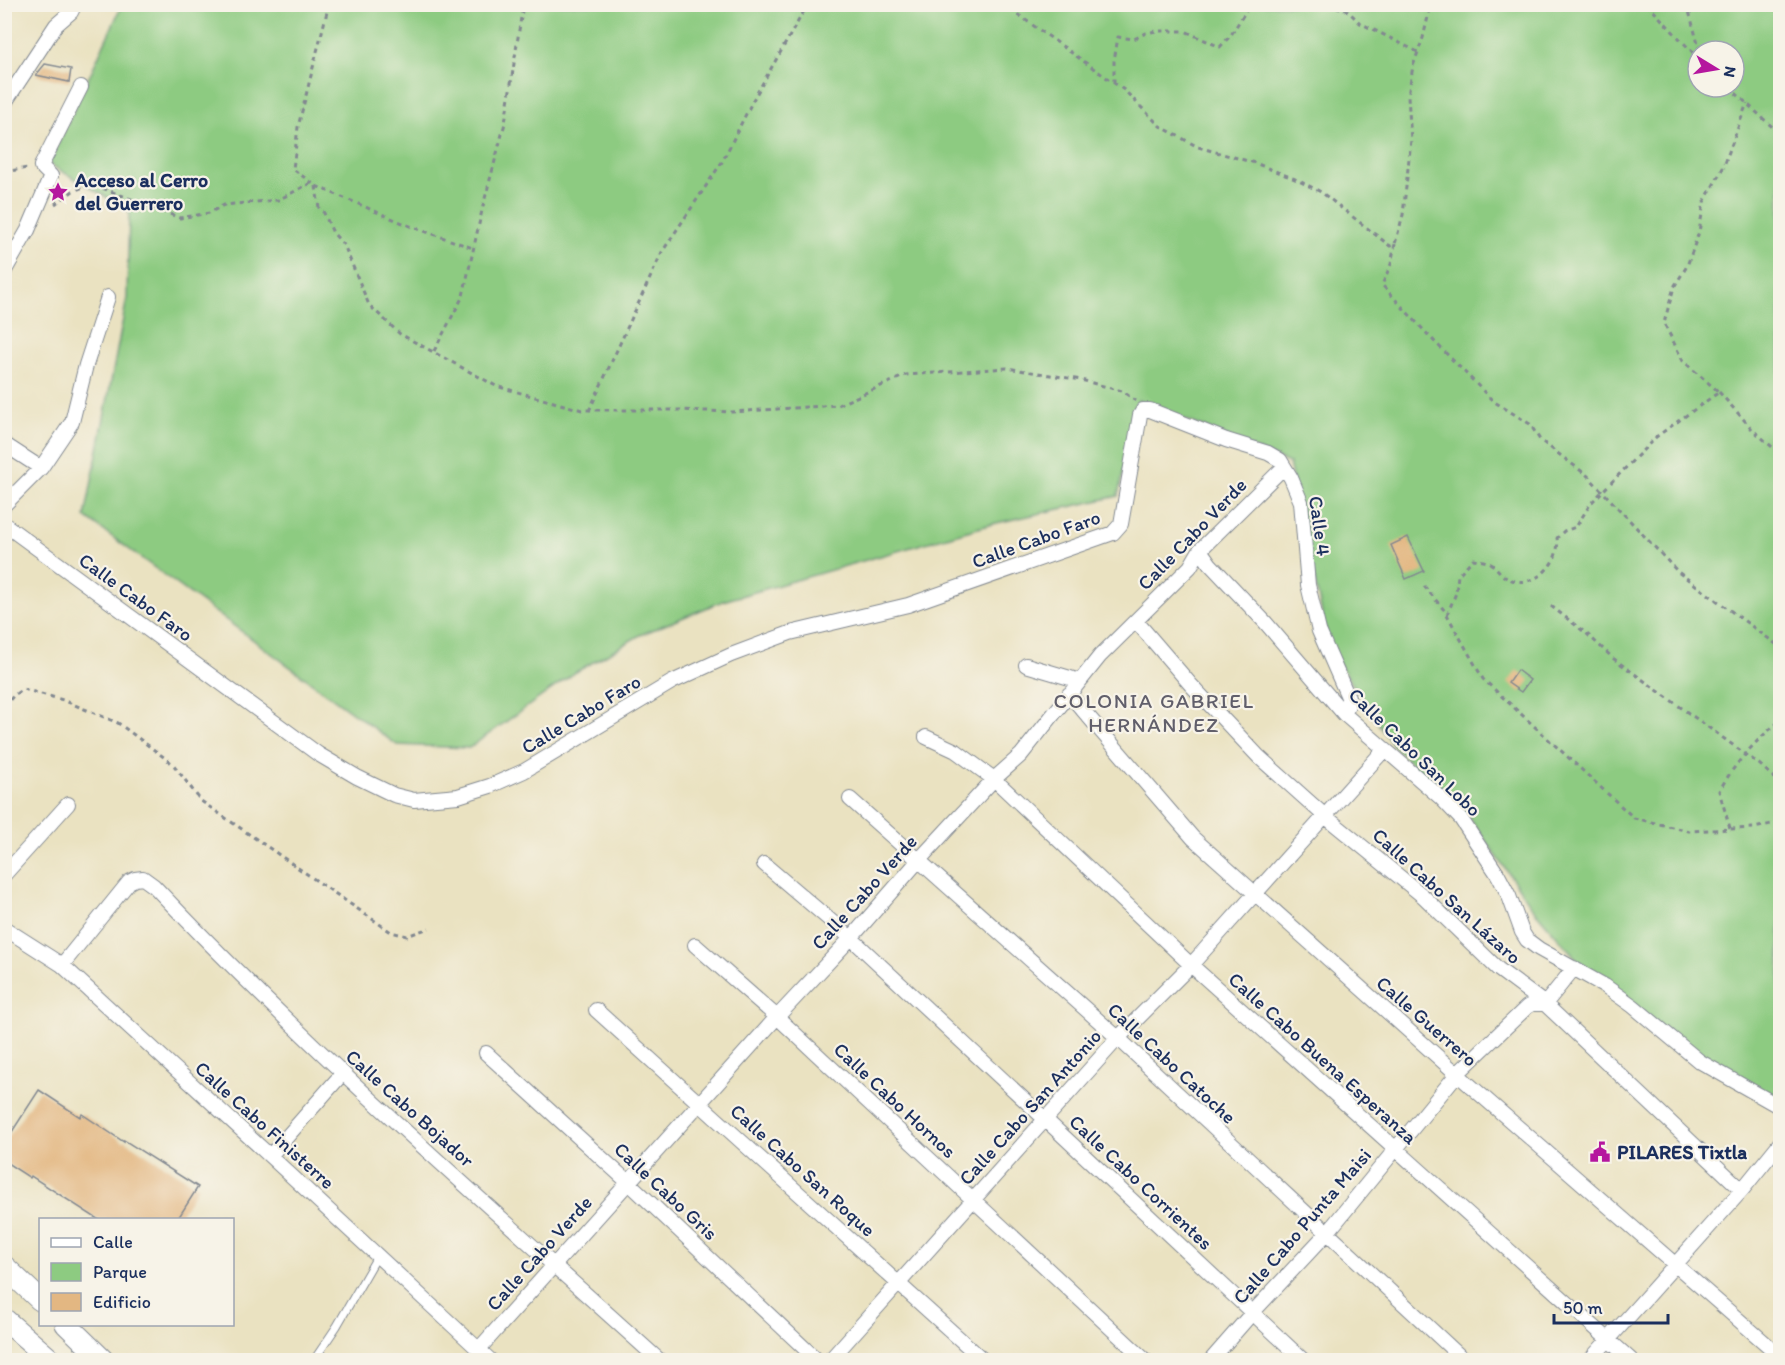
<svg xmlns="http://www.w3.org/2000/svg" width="1785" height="1365" font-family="Itim,sans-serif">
	<rect width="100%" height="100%" fill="#f7f3e8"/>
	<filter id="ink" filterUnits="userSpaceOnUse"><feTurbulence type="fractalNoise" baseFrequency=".0167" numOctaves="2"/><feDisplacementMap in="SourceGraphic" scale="12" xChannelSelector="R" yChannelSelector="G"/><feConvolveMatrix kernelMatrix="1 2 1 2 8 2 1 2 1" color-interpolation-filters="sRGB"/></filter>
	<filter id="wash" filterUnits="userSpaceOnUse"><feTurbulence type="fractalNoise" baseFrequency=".008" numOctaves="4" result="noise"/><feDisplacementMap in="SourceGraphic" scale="24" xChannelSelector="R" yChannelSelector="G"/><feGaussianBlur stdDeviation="1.35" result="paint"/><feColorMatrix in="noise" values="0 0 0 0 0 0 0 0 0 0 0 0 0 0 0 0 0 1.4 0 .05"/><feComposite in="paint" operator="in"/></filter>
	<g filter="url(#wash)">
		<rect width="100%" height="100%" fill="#eae2c1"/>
		<path fill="#8dcb81" stroke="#547d70" stroke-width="1.5" fill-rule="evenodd" d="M122,5H1780V1101L1704,1060L1581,964L1535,911L1472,821L1393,746L1330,650L1289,463L1138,400L1118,496L992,524L723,601L640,635L576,672L469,748L397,745L85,517L127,298L129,210L49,164ZM1698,51H1734V87H1698Z"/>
		<g id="blocks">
			<path fill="#e3b782" d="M45,64L71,69L69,82L36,75Z
				M1408,537L1424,571L1406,579L1391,545Z
				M1517,670L1530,680L1521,692L1508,683Z
				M39,1090L80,1117L82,1114L124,1142V1140L198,1187L177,1220H99L31,1176L30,1178L4,1161V1144Z"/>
		</g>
	</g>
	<g filter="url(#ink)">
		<use href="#blocks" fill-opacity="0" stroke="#828890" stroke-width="1.5"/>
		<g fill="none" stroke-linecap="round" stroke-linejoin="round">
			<g stroke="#828890" stroke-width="9">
				<path id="lane" d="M314,1360L337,1326L378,1255"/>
			</g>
			<g stroke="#828890" stroke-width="16">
				<path id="street" d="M4,104L56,25L71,12L75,4
					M4,272L28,230L51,176L41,166L81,87
					M4,444L41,468
					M4,505L41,468L72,422L86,365L108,297
					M4,524L318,754L357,777L394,795L414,800L458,796L490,786L524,771L672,682L731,655L790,633L908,605L1113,533L1121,524L1140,415L1143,410H1150L1226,440L1268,453L1280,460L1291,478L1301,502L1308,585L1319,631L1348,697V705L1344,714
					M1200,550L1210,564L1265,622L1344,714L1441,798L1461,819L1498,875L1509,896L1522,932L1527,940L1539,949L1605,986L1633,1006L1699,1061L1780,1107
					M1136,621L1191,685L1259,757L1326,817L1423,896L1498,969L1545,1004L1742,1190
					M1026,665L1080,681
					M1069,694L1193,838L1457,1074L1780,1356
					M926,737L956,751L994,779L1191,965L1631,1360
					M850,799L1118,1038L1464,1360
					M764,864L851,938L1303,1360
					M4,875L68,804
					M4,928L62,965L270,1156L490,1360
					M695,945L777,1017L1145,1360
					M62,965L129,882L135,879L143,878L154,886C313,1054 488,1205 659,1360
					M596,1010L983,1360
					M486,1053L628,1182L817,1360
					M270,1156L342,1074
					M478,1350L777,1017L851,938L919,860L994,779L1021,755L1100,656L1190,567L1200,550L1284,467
					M830,1360L1118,1038L1191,965L1384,750
					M1211,1360L1253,1312L1327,1233L1457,1074L1527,1007L1532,1004H1545L1574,968
					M1590,1360L1742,1190L1780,1143"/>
			</g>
			<g stroke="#828890" stroke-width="23">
				<path id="primary" d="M4,1266L40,1300
					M4,1319L51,1360
					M66,1324L103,1360"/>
			</g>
			<path stroke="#828890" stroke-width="3" stroke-dasharray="4.5 4.5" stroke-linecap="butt" d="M329,4L298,127L293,169L316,186L410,226L473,248
				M1003,4L1124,90L1160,126L1198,147L1255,163L1295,179L1321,192L1390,246L1395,244L1403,215L1411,140L1408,96L1413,66L1423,38L1431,4
				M1327,4L1348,11L1360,23L1418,52
				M1647,4L1698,58
				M1687,4L1700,51
				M1114,83V61L1118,37L1134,39L1146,33L1157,31H1185L1220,47L1231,35L1250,4
				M1729,87L1780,134
				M4,172L27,168
				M316,186L319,208L324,213L333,233L344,245L369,305L400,334L496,386L582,410H679L732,412L838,405L906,375L1007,368L1081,380L1122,391L1136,401
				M55,204L73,191L92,184L180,218L209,213L224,205L278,200L311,183
				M1395,244L1391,264L1382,285L1430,337L1493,401L1530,424L1540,440L1588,476L1678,572L1780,647
				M434,351L463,296L483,206L505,123L523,4
				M1719,392L1753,430L1780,454
				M589,411L662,252L722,162L753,100L808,4
				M1424,586L1445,611L1483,679L1634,818L1689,831L1754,828L1780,822
				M1551,606L1587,634L1614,659L1759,764L1780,783
				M1447,615L1456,593L1458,575L1473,559C1479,560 1486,561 1491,564C1497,567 1500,574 1505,577C1521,586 1536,581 1547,569C1555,560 1559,550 1557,538L1564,531L1576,527L1591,503L1656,437L1719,392L1683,361L1664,323L1674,287L1687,266L1699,232L1704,202L1723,168L1747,103
				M4,707L14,695L23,689L63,700L118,723L173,764L201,801L391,932L407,936L429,928
				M1730,828L1719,791C1735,763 1755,741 1780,721"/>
			<use href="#lane" stroke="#fff" stroke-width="7"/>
			<use href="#street" stroke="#fff" stroke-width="14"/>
			<use href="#primary" stroke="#fff" stroke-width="21"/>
		</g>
	</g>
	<defs>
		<g id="sight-bare" transform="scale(1.62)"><path d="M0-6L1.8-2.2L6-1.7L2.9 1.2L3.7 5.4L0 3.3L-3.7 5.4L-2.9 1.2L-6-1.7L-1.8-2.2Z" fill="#b5179e" stroke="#f7f3e8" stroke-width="2.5" paint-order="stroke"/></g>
		<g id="civic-bare" transform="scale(1.62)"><path d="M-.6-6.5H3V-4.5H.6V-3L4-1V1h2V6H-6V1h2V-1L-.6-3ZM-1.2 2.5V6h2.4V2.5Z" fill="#b5179e" stroke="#f7f3e8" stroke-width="2.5" paint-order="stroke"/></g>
	</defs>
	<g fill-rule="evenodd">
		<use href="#sight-bare" x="58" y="192"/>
		<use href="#civic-bare" x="1600" y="1152"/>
	</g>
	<g text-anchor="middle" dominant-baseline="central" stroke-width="4.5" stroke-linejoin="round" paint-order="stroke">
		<g font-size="20" font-weight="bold" fill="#1b2f5e" stroke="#f7f3e8" text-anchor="start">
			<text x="75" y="180">Acceso al Cerro<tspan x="75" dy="23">del Guerrero</tspan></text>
			<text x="1617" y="1152">PILARES Tixtla</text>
		</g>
		<g font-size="20" fill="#1b2f5e" stroke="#f7f3e8">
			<text transform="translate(1320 526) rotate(82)">Calle 4</text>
			<text transform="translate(1192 534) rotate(-46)">Calle Cabo Verde</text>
			<text transform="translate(1036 539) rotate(-20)">Calle Cabo Faro</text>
			<text transform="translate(136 597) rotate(36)">Calle Cabo Faro</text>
			<text transform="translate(581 714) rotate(-31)">Calle Cabo Faro</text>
			<text transform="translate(1415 752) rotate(44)">Calle Cabo San Lobo</text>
			<text transform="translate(864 892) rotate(-48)">Calle Cabo Verde</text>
			<text transform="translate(1447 896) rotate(42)">Calle Cabo San Lázaro</text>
			<text transform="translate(1427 1021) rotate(41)">Calle Guerrero</text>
			<text transform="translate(1323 1058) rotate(42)">Calle Cabo Buena Esperanza</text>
			<text transform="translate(1172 1063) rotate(43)">Calle Cabo Catoche</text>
			<text transform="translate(895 1100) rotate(43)">Calle Cabo Hornos</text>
			<text transform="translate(1030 1107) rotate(-48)">Calle Cabo San Antonio</text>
			<text transform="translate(410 1108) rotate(42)">Calle Cabo Bojador</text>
			<text transform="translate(265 1125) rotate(42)">Calle Cabo Finisterre</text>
			<text transform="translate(803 1170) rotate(42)">Calle Cabo San Roque</text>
			<text transform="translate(1141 1182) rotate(43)">Calle Cabo Corrientes</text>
			<text transform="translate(666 1191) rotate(43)">Calle Cabo Gris</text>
			<text transform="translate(1302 1226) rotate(-49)">Calle Cabo Punta Maisi</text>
			<text transform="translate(539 1253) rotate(-48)">Calle Cabo Verde</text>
		</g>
		<g font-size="21" letter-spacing="1.5" fill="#615f6b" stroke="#f7f3e8">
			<text x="1154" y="700">COLONIA GABRIEL<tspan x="1154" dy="24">HERNÁNDEZ</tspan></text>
		</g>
	</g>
	<rect width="1785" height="1365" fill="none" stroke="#f7f3e8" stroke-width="24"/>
	<rect x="39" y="1218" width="195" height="108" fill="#f7f3e8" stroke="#9fa5b1" stroke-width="1.5"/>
	<rect x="51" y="1238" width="30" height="9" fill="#ffffff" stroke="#9fa5b1" stroke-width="1.5"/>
	<text x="93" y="1248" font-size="18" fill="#1b2f5e">Calle</text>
	<rect x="51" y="1263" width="30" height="18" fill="#8dcb81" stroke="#9fa5b1" stroke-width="1.5"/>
	<text x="93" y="1278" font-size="18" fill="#1b2f5e">Parque</text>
	<rect x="51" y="1293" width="30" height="18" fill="#e3b782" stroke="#9fa5b1" stroke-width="1.5"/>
	<text x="93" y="1308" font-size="18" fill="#1b2f5e">Edificio</text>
	<g transform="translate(1716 69) rotate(101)"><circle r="28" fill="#f7f3e8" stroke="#9fa5b1" stroke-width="1.5"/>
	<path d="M0-4.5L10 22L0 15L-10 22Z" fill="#b5179e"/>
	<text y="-9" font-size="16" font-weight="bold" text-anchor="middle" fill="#1b2f5e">N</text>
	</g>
	<path d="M1554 1314v9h114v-9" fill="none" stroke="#1b2f5e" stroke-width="3"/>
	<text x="1563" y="1314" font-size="18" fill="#1b2f5e" stroke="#f7f3e8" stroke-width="4.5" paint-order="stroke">50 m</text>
</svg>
